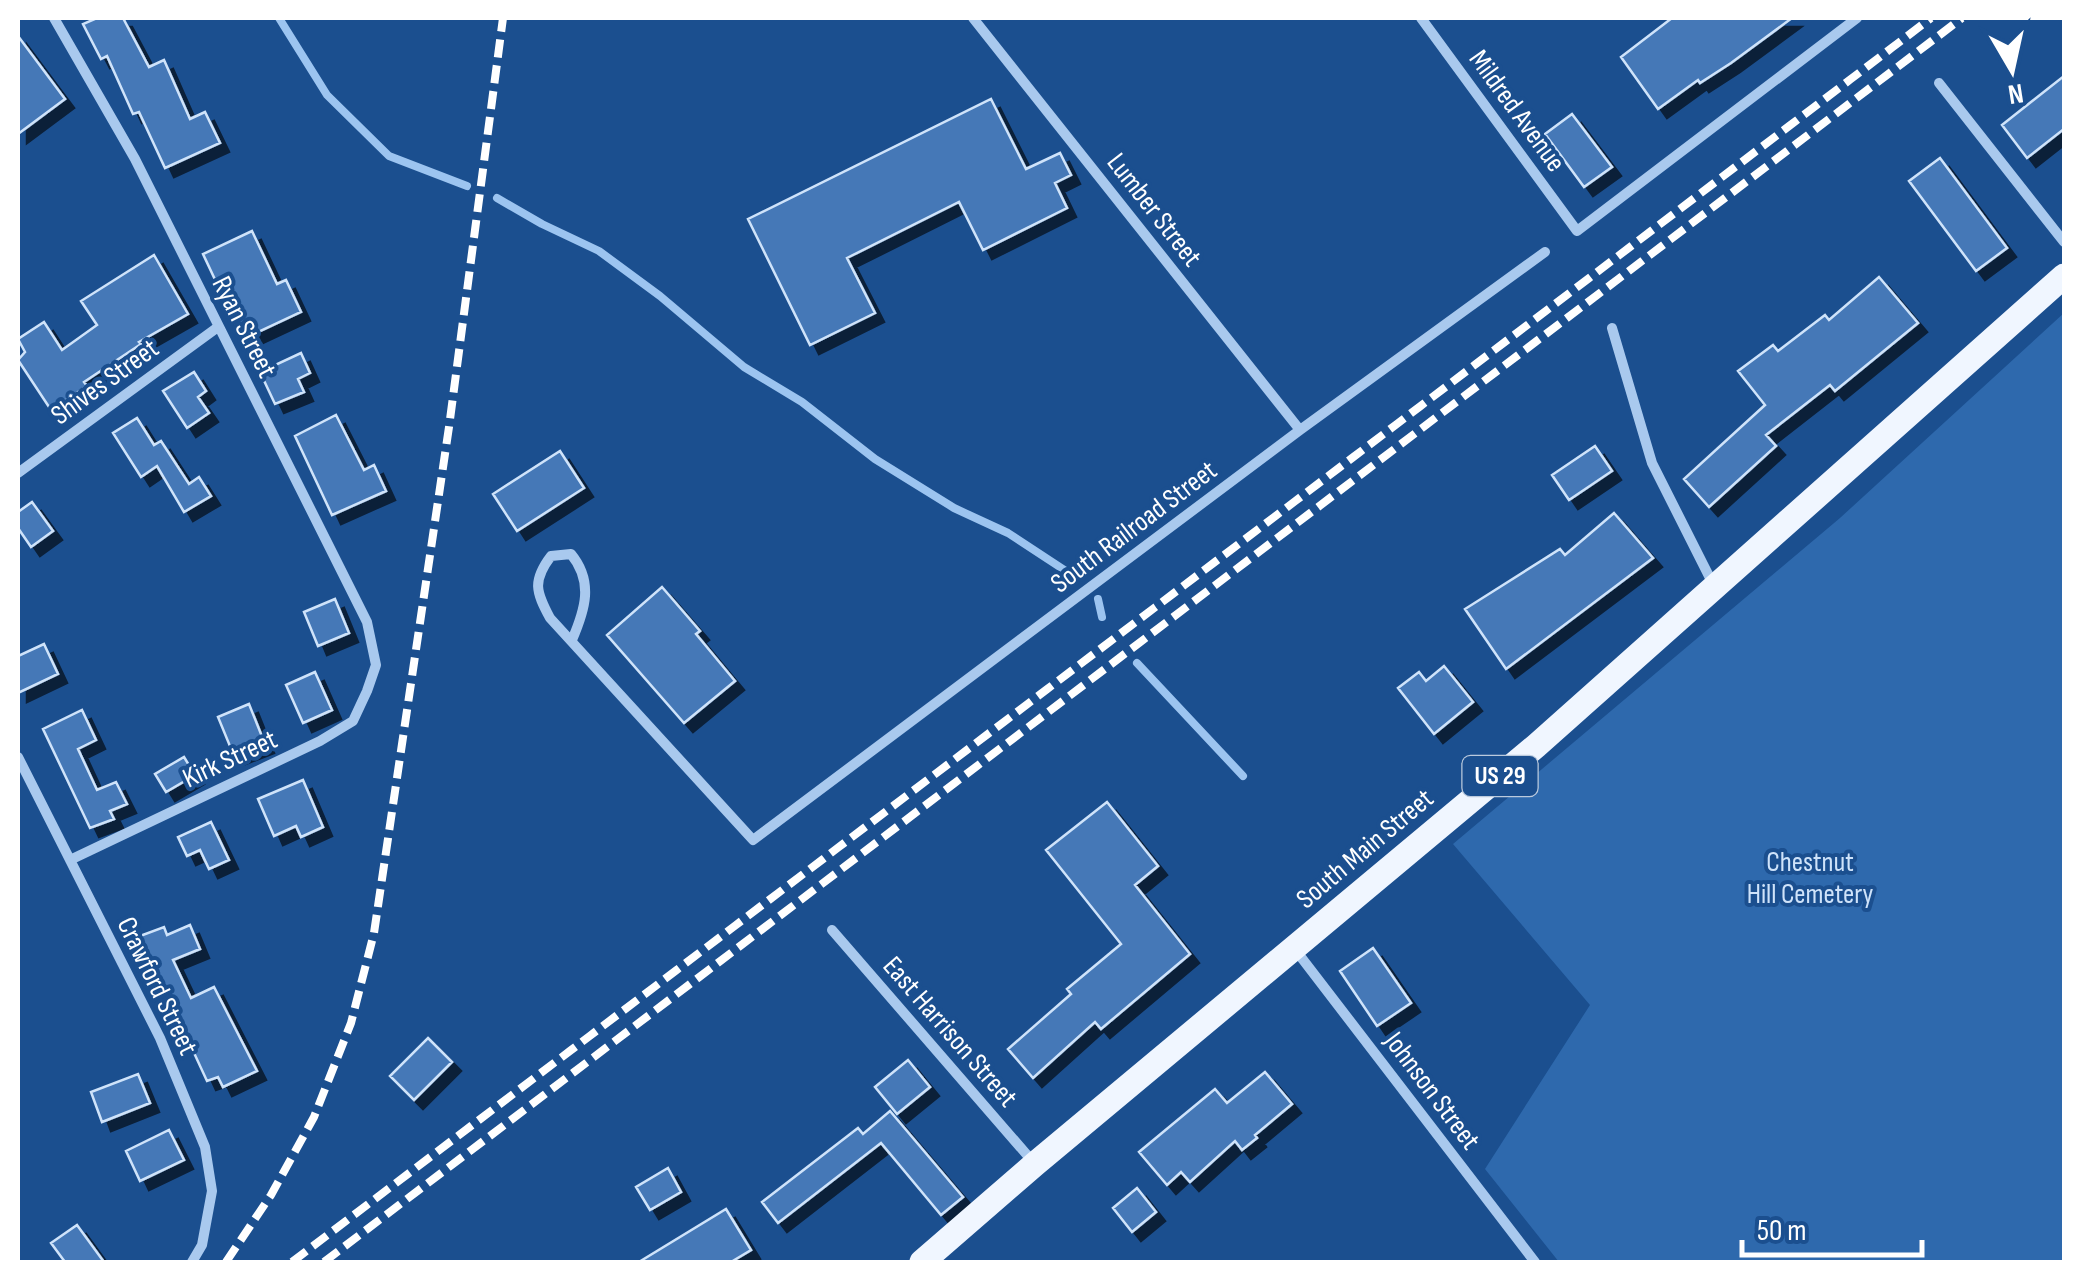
<svg xmlns="http://www.w3.org/2000/svg" width="2082" height="1280" font-family="'Sofia Sans Condensed',sans-serif">
	<defs>
		<filter id="shadow"><feDropShadow dx="9" dy="9" stdDeviation="0" flood-color="#0009"/></filter>
	</defs>
	<rect width="100%" height="100%" fill="#1b4f8f"/>
	<path fill="#2e69ad" d="M2064,313V1262H1559L1485,1169L1590,1005L1453,844L1840,518Z"/>
	<g fill="none" stroke-linecap="round" stroke-linejoin="round">
		<path stroke="#9cc4f0" stroke-width="8" d="M279,18L327,95L389,156L467,186
			M497,198L542,224L599,251L660,296L744,367L802,402L875,459L954,508L1008,533L1072,575
			M1098,599L1102,617
			M1137,663L1243,776"/>
	</g>
	<path fill="#4478b7" stroke="#cfe3fa" stroke-width="2.5" filter="url(#shadow)" d="M97,18H123L149,67L164,60L190,119L205,112L220,143L165,168L139,112L133,114L107,56L101,59L83,24Z
		M1672,18H1792L1731,63L1700,83L1698,80L1658,109L1621,57Z
		M18,36L65,99L18,134Z
		M2064,76V129L2027,158L2002,125Z
		M991,99L1026,169L1060,153L1071,175L1055,183L1067,208L983,250L959,202L847,258L875,313L810,345L748,219Z
		M1572,114L1612,167L1584,187L1545,134Z
		M1940,158L2007,248L1976,271L1909,181Z
		M252,231L277,284L286,280L301,312L243,339L203,254Z
		M154,255L188,314L139,342L141,344L84,382L87,386L51,410L18,360L25,352L18,339L44,322L62,350L97,325L81,301Z
		M1879,277L1918,323L1835,391L1830,385L1766,435L1776,446L1709,507L1684,479L1765,405L1738,371L1773,345L1778,351L1825,315L1829,320Z
		M301,353L310,373L298,379L304,392L275,404L260,372Z
		M194,372L206,391L198,397L209,413L187,428L163,391Z
		M336,415L364,470L374,465L386,491L332,515L295,436Z
		M137,418L154,445L161,441L189,484L199,477L211,496L184,512L157,466L141,477L113,433Z
		M1595,446L1612,471L1569,500L1552,475Z
		M560,451L584,488L517,531L493,494Z
		M32,502L53,531L31,547L18,528V512Z
		M1614,513L1653,558L1506,669L1465,609L1560,549L1565,555Z
		M662,587L700,631L696,634L735,681L684,723L607,635Z
		M335,599L349,633L318,646L304,612Z
		M44,644L58,674L18,693V656Z
		M1444,666L1473,702L1434,734L1398,688L1419,672L1426,681Z
		M315,672L332,710L303,723L286,685Z
		M249,704L265,744L234,756L218,717Z
		M82,710L96,740L78,749L97,790L116,782L127,804L110,811L114,819L90,828L43,729Z
		M184,757L195,775L166,792L155,774Z
		M303,780L323,827L301,837L296,826L274,836L258,799Z
		M1107,802L1158,866L1135,885L1190,954L1101,1029L1095,1022L1033,1078L1008,1049L1071,994L1067,989L1121,944L1046,850Z
		M211,822L229,860L209,869L200,850L187,856L178,837Z
		M190,925L200,949L173,960L191,998L214,987L257,1071L223,1087L218,1077L207,1081L140,936L164,927L167,935Z
		M1373,948L1411,1003L1377,1026L1340,971Z
		M428,1038L452,1062L414,1100L390,1076Z
		M908,1060L930,1087L897,1114L875,1087Z
		M1265,1072L1292,1104L1255,1135L1257,1138L1242,1150L1235,1141L1190,1182L1181,1172L1167,1185L1139,1152L1215,1089L1227,1103Z
		M138,1074L150,1103L102,1122L91,1092Z
		M890,1111L963,1197L941,1215L881,1143L778,1223L762,1202L858,1128L863,1134Z
		M169,1130L184,1160L140,1181L126,1151Z
		M668,1168L681,1192L650,1210L636,1187Z
		M1137,1188L1156,1212L1132,1232L1113,1208Z
		M726,1209L751,1250L731,1262H639Z
		M77,1225L104,1262H65L51,1243Z"/>
	<g fill="none" stroke-linecap="round" stroke-linejoin="round">
		<path stroke="#a9c9ee" stroke-width="10" d="M54,18L135,159L367,622L376,665L367,691L353,721L320,741L70,860
			M973,18L1300,430
			M1421,18L1577,231L1857,18
			M1939,83L2064,242
			M1612,328L1652,463L1714,586
			M18,473L218,327
			M572,640C585,610 594,582 571,554L551,556C532,581 536,592 550,618L753,840L1300,430L1545,252
			M18,757L160,1038L205,1147L212,1191L202,1245L192,1262
			M832,930L1034,1163
			M1294,948L1535,1262"/>
		<path stroke="#f0f6ff" stroke-width="25" d="M922,1262L1035,1164L1536,746L2064,276"/>
		<path stroke="#fff" stroke-width="8" stroke-dasharray="18 8" stroke-linecap="butt" d="M226,1262L271,1195L314,1117L351,1023L374,933L449,427L503,18
			M292,1262C838,847 1385,434 1931,18
			M324,1262L1962,18"/>
	</g>
	<g text-anchor="middle" dominant-baseline="central" stroke-width="8" stroke-linejoin="round" paint-order="stroke">
		<rect fill="#1b4f8f" stroke="#bbcadd" stroke-width="2.5" x="1462.5" y="756" width="75" height="40" rx="8"/>
		<g font-size="25" font-weight="bold" fill="#fff">
			<text x="1500" y="776">US 29</text>
		</g>
		<g font-size="28" fill="#fff" stroke="#1b4f8f">
			<text transform="translate(1517 111) rotate(54)">Mildred Avenue</text>
			<text transform="translate(1154 210) rotate(52)">Lumber Street</text>
			<text transform="translate(244 327) rotate(63)">Ryan Street</text>
			<text transform="translate(105 382) rotate(-36)">Shives Street</text>
			<text transform="translate(1134 527) rotate(-37)">South Railroad Street</text>
			<text transform="translate(230 759) rotate(-25)">Kirk Street</text>
			<text transform="translate(1365 849) rotate(-40)">South Main Street</text>
			<text transform="translate(157 986) rotate(64)">Crawford Street</text>
			<text transform="translate(950 1032) rotate(49)">East Harrison Street</text>
			<text transform="translate(1432 1091) rotate(53)">Johnson Street</text>
		</g>
		<g font-size="28" fill="#cfe3fa" stroke="#1b4f8f">
			<text x="1810" y="862">Chestnut<tspan x="1810" dy="32">Hill Cemetery</tspan></text>
		</g>
	</g>
	<rect width="2082" height="1280" fill="none" stroke="#ffffff" stroke-width="40"/>
	<g transform="translate(2012 70) rotate(171)" stroke="#1b4f8f" stroke-width="8" paint-order="stroke">
	<path d="M0-8L18 38L0 25L-18 38Z" fill="#ffffff"/>
	<text y="-15" font-size="28" font-weight="bold" text-anchor="middle" fill="#ffffff">N</text>
	</g>
	<path d="M1742 1240v15h180v-15" fill="none" stroke="#ffffff" stroke-width="5"/>
	<text x="1757" y="1240" font-size="30" fill="#ffffff" stroke="#1b4f8f" stroke-width="8" paint-order="stroke">50 m</text>
</svg>
